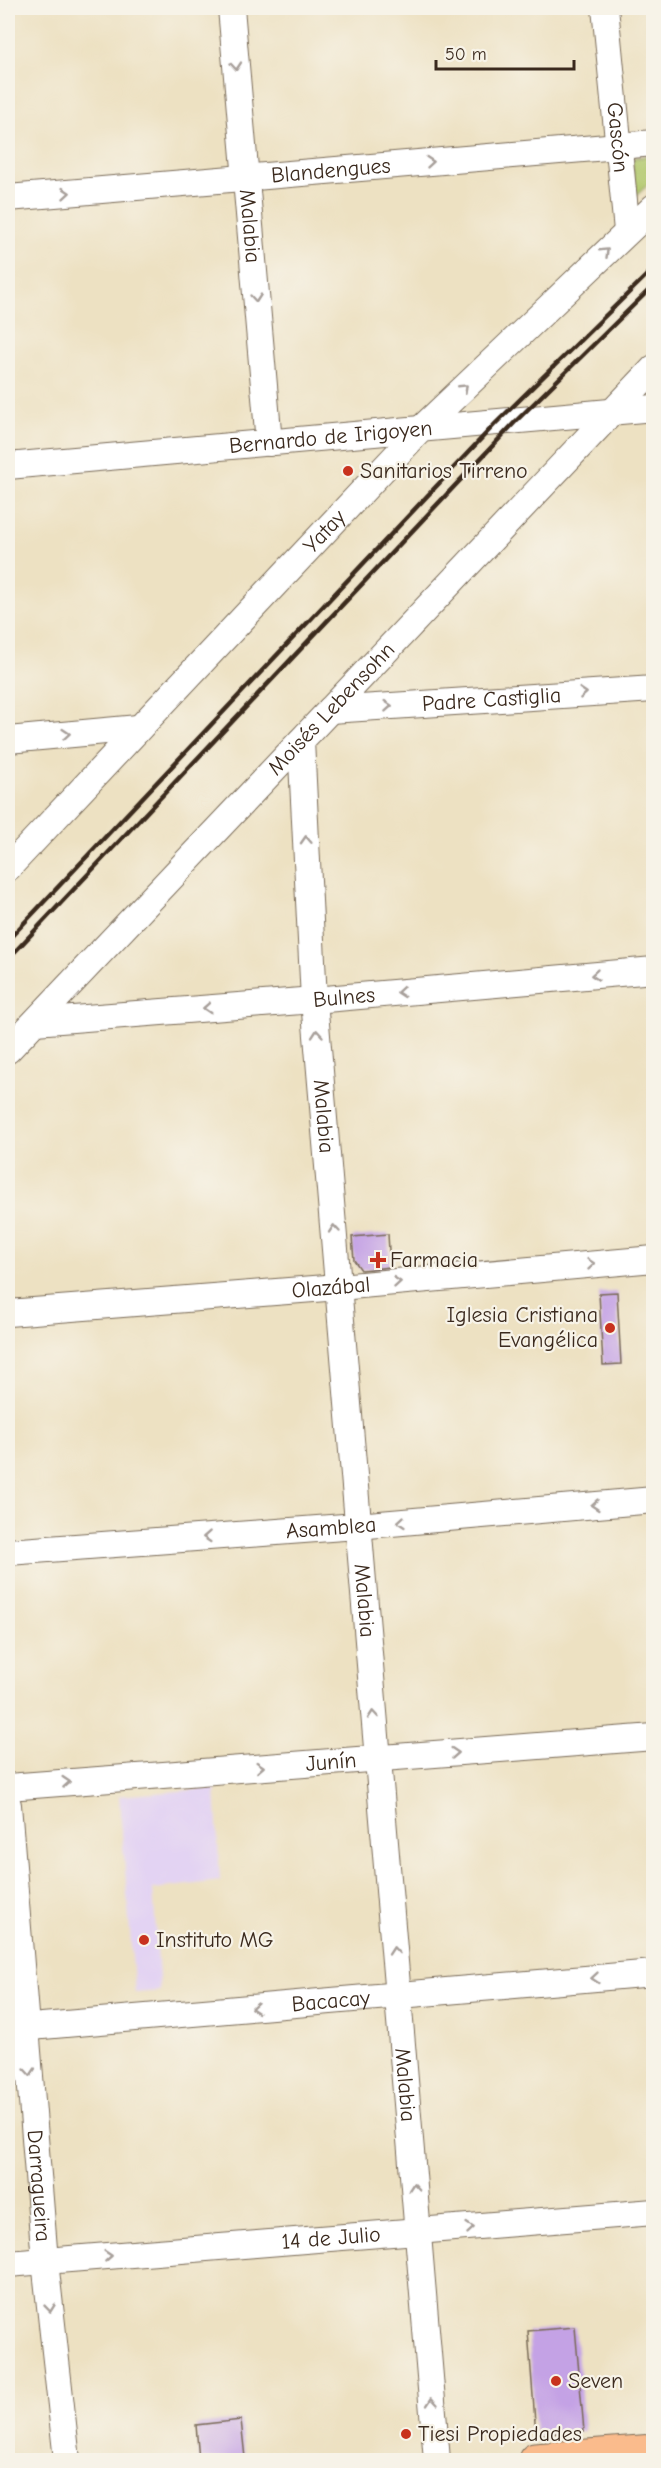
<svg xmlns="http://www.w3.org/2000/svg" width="661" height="2468" font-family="'Comic Neue',sans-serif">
	<rect width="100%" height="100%" fill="#f7f3e8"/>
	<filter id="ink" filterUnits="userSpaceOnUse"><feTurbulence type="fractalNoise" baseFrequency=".0167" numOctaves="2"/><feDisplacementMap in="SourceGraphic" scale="12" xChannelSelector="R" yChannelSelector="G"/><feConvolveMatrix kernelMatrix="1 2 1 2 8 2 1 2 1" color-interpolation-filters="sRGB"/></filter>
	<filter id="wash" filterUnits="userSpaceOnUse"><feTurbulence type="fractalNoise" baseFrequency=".008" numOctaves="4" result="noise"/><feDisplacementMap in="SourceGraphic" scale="24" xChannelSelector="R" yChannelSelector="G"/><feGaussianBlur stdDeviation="1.35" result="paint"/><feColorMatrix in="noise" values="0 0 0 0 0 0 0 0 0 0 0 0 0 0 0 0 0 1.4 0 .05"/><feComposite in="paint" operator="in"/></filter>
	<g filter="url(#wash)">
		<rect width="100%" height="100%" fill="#ede1c2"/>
		<path fill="#e3d3f3" d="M215,1788L220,1881L153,1889L160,1991L135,1993L119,1796Z"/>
		<path fill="#b0c76b" stroke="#767844" stroke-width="1.5" d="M653,155V180L634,197L632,158Z"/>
		<g id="blocks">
			<path fill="#c4a2e5" d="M388,1234L390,1267L361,1270L354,1260L352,1237Z
				M617,1292L621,1364L603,1365L599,1293Z
				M575,2327L584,2431L536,2435L528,2331Z
				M241,2420L245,2458L199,2460L196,2425Z"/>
		</g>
	</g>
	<g filter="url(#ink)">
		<use href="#blocks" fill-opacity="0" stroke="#796a57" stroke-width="1.5"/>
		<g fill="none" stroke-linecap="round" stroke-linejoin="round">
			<g stroke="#796a57" stroke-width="28">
				<g id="minor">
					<path id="s1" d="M231,8L269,443"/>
					<path id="s2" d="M605,8L627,231"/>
					<path id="s3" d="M8,198L654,143"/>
					<path id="s4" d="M8,466L654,408"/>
					<path id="s5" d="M330,710L654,689"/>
					<path d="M8,740L138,728"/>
					<path id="s6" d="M301,741L314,1000L437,2460"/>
					<path id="s7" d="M8,868L422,428L654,207"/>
					<path id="s8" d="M35,1022L314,1000L654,970"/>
					<path id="s9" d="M8,1050L654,368"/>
					<path id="s10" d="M8,1313L339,1287L654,1259"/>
					<path id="s11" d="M8,1552L357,1526L654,1500"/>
					<path id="s12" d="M8,1787L654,1737"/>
					<path id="s13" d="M8,1805L45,2261L67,2460"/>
					<path id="s14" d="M8,2029L654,1973"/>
					<path id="s15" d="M8,2264L654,2212"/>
				</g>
			</g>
			<g stroke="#796a57" stroke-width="35">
				<path id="major" d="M535,2460L654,2451"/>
			</g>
			<use href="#minor" stroke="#fff" stroke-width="26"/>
			<use href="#major" stroke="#fabb8c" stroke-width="33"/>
			<path stroke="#3b2a1e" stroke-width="4.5" d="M8,940L496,423L654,268
				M8,959L516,421L654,285"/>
		</g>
		<defs><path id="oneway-chevron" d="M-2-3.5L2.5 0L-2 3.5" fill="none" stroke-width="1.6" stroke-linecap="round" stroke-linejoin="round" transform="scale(1.5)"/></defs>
		<g stroke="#a79f9a">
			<use href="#oneway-chevron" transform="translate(236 66) rotate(85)"/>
			<use href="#oneway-chevron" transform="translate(430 162) rotate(-5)"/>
			<use href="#oneway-chevron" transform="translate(66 193) rotate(-5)"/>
			<use href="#oneway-chevron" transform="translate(605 252) rotate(-44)"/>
			<use href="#oneway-chevron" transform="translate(256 298) rotate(85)"/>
			<use href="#oneway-chevron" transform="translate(464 388) rotate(-44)"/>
			<use href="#oneway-chevron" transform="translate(583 693) rotate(-4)"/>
			<use href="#oneway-chevron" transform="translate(388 706) rotate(-4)"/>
			<use href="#oneway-chevron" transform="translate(66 734) rotate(-5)"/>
			<use href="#oneway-chevron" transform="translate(306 840) rotate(-93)"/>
			<use href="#oneway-chevron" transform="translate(595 975) rotate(175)"/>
			<use href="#oneway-chevron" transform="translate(401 992) rotate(175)"/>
			<use href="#oneway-chevron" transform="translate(207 1008) rotate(176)"/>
			<use href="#oneway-chevron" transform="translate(317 1034) rotate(-95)"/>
			<use href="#oneway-chevron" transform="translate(334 1229) rotate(-95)"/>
			<use href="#oneway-chevron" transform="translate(591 1264) rotate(-5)"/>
			<use href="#oneway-chevron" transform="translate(397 1282) rotate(-5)"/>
			<use href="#oneway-chevron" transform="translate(595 1505) rotate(175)"/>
			<use href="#oneway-chevron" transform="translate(401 1522) rotate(175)"/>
			<use href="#oneway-chevron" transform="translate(207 1537) rotate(176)"/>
			<use href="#oneway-chevron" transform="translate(373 1715) rotate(-95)"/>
			<use href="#oneway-chevron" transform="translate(455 1753) rotate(-4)"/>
			<use href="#oneway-chevron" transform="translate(260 1767) rotate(-4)"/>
			<use href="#oneway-chevron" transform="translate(66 1782) rotate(-4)"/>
			<use href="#oneway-chevron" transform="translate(394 1951) rotate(-95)"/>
			<use href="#oneway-chevron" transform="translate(595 1978) rotate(175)"/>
			<use href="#oneway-chevron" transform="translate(255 2008) rotate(175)"/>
			<use href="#oneway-chevron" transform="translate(30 2072) rotate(85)"/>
			<use href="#oneway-chevron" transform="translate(414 2187) rotate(-95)"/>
			<use href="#oneway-chevron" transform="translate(470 2228) rotate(-5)"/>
			<use href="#oneway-chevron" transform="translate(108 2256) rotate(-4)"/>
			<use href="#oneway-chevron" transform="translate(50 2308) rotate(84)"/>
			<use href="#oneway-chevron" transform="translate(432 2402) rotate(-95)"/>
		</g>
	</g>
	<g fill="#c8321e" stroke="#f7f3e8" stroke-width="2">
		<circle cx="348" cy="471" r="6"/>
		<path d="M375 1251h6v6h6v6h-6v6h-6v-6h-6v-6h6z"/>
		<circle cx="610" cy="1328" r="6"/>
		<circle cx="144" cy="1940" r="6"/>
		<circle cx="556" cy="2381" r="6"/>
		<circle cx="406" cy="2434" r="6"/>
	</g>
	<g text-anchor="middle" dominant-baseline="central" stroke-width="4.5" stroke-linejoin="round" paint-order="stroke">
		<g font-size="22" fill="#3b2a1e" stroke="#f7f3e8">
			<text stroke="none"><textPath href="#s2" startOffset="130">Gascón</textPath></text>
			<text stroke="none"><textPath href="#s3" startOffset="324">Blandengues</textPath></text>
			<text stroke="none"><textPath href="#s1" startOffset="219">Malabia</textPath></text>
			<text stroke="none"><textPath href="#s4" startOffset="324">Bernardo de Irigoyen</textPath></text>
			<text stroke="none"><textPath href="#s7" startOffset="462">Yatay</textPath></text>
			<text stroke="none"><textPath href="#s5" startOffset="162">Padre Castiglia</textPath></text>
			<text stroke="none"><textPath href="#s9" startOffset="470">Moisés Lebensohn</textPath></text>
			<text stroke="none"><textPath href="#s8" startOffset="310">Bulnes</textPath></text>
			<text stroke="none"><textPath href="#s6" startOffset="376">Malabia</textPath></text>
			<text stroke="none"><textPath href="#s10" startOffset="324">Olazábal</textPath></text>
			<text stroke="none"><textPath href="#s11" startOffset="324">Asamblea</textPath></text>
			<text stroke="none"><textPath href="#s6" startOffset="862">Malabia</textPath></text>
			<text stroke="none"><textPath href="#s12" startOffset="324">Junín</textPath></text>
			<text stroke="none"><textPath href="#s14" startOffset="324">Bacacay</textPath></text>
			<text stroke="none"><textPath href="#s6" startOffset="1348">Malabia</textPath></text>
			<text stroke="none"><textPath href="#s13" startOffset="382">Darragueira</textPath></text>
			<text stroke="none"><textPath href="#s15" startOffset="324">14 de Julio</textPath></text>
		</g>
		<g font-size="22" fill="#3b2a1e" stroke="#f7f3e8" text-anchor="start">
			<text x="360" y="471">Sanitarios Tirreno</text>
			<text x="390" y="1260">Farmacia</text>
			<text x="598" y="1315" text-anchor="end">Iglesia Cristiana<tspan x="598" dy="25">Evangélica</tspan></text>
			<text x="156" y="1940">Instituto MG</text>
			<text x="568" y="2381">Seven</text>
			<text x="418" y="2434">Tiesi Propiedades</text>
		</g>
	</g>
	<rect width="661" height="2468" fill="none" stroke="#f7f3e8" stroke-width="30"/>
	<path d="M436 60v9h138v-9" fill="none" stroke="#3b2a1e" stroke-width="3"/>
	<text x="445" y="60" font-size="18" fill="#3b2a1e" stroke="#f7f3e8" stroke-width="4.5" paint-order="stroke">50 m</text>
</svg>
